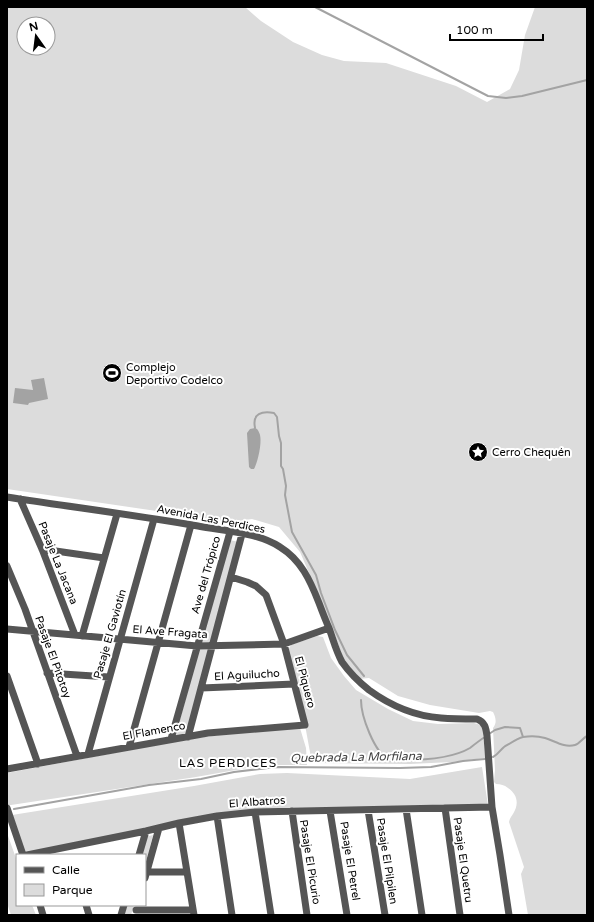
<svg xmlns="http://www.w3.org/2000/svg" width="594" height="922" font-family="'Varela Round',sans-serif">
	<rect width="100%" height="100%" fill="#fff"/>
	<path fill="#dcdcdc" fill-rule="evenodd" d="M7,7H245L261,21L293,42L322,55L344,61L386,63L456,86L487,102L510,89L519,70L525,35L535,7H587V915H528L521,874L524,867L509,822C510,818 511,817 513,814C519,804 518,795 508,788C504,785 501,784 496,784L494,782L495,770L493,728C497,723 496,718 493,712L490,711L479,713L430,705L398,696L369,678L358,679L343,658L331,624L300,552L279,527L252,519L231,522L7,489ZM24,24H48V48H24Z
		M229,540L239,542L187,736L175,738Z
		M317,636L323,637L331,658L344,676L356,690L388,709L413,721L438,724L474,723L481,725L483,729L485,758L452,762L410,764L312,763L305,725L287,652L291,645Z
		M300,728L306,748L307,765H279L247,768L196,777L11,805H8L7,801V773L183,740L219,735Z
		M482,767L488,805L265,809L25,854L12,815L194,786L260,774L287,773L410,779Z
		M7,833L17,861V905H32L36,915H11L7,903Z
		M153,835L145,865V855H140L145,837Z
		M127,905H134L131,915H124Z"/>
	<path fill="#a3a3a3" d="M44,378L48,399L29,403L28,405L13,403L15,388L33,390L31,380Z
		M255,428L257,429C258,430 260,434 260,435C262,443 258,462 254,469H251L249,467L247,433L250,429Z"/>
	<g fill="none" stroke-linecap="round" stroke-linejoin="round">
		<path stroke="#a3a3a3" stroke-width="2" d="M315,7L488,96L506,98L522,96L587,80
			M255,428C252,413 262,411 274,413L277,417L279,436L281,443V466L283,469L286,486L285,495L292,532L316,575L321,593L335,630L347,655L364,676
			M361,700C361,716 374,752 389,760C393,762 399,760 404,760C423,760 453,758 470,748C475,744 480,740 485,737
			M489,734L495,730L505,727L520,728L523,737
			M493,757C499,754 499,751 504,747C509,744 518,738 523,737C530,736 538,736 545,738C555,741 564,748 575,745C579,744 583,738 587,736
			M14,809L149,785L201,779L234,772L276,767L400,768L431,767L463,761L485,759"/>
		<path stroke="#555" stroke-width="7" d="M7,497C71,507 135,515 198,526C224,531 257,532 280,547C301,560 310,580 319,603C322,611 325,619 329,628C333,639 336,651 342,662C349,672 359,682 369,690C391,706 414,716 441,718C453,719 465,719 477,719C485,722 486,728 487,736L492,807L500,855L509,915
			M20,499L42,549L75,635
			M42,549L104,558
			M7,566L25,609L77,756
			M7,629L197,646L284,644L329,628
			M82,636L117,514
			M47,673L109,677
			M7,676L38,764
			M201,688L294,684
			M188,737L242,534
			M171,739L230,532
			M129,747L191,525
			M88,754L154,519
			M7,769L208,733L305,725L284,644L266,595L256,586L247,582L231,577
			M7,808L23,855
			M445,808L460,915
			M406,809L422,915
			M368,810L385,915
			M292,811L307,915
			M330,811L347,915
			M255,812L271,915
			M217,816L232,915
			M179,823L194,915
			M27,855L146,831L179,823L217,816L255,812L492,807
			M139,855L146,831
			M147,872H187
			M145,878L159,828
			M40,905L43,915
			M86,905L89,915
			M136,910H193
			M121,915L124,905"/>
	</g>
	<defs>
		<g id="stadium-disc" transform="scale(1)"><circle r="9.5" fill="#000" stroke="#fff"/><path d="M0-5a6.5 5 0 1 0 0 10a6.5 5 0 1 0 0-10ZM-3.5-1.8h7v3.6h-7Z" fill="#fff"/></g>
		<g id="sight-disc" transform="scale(1)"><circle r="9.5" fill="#000" stroke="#fff"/><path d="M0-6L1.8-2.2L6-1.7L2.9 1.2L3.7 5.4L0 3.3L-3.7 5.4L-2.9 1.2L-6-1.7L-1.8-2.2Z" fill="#fff"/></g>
	</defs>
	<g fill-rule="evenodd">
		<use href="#stadium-disc" x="112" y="373"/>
		<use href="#sight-disc" x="478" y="452"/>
	</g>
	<g text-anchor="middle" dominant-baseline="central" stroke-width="4" stroke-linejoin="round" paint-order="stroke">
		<g font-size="11" fill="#000" stroke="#fff" text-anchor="start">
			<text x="126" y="367">Complejo<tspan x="126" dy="13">Deportivo Codelco</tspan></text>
			<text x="492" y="452">Cerro Chequén</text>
		</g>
		<g font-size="11" fill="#000" stroke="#fff">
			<text transform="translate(211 519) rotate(11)">Avenida Las Perdices</text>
			<text transform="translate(58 563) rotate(68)">Pasaje La Jacana</text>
			<text transform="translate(206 575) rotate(-74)">Ave del Trópico</text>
			<text transform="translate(170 632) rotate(4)">El Ave Fragata</text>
			<text transform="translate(110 634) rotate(-74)">Pasaje El Gaviotín</text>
			<text transform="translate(53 657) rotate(70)">Pasaje El Pitotoy</text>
			<text transform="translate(247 675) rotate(-3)">El Aguilucho</text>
			<text transform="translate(305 682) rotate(75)">El Piquero</text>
			<text transform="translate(154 731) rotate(-10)">El Flamenco</text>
			<text transform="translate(257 802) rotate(-4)">El Albatros</text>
			<text transform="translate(463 860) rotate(82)">Pasaje El Quetru</text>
			<text transform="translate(350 861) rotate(81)">Pasaje El Petrel</text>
			<text transform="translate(387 861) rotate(81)">Pasaje El Pilpilen</text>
			<text transform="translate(310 862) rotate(81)">Pasaje El Picurio</text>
		</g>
		<g font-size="12" font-style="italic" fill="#444" stroke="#fff">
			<text transform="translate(356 757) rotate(-1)">Quebrada La Morfilana</text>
		</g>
		<g font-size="12" letter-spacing="1" fill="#000" stroke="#fff">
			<text x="228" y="763">LAS PERDICES</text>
		</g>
	</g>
	<rect width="594" height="922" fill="none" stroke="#000000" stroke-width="16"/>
	<rect x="16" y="854" width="130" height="52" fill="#ffffff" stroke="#999999"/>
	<rect x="24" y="867" width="20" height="6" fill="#555555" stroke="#999999"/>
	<text x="52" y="874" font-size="12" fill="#000000">Calle</text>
	<rect x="24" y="884" width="20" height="12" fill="#dcdcdc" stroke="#999999"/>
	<text x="52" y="894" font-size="12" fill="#000000">Parque</text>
	<g transform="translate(36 36) rotate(346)"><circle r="19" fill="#ffffff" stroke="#999999"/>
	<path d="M0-3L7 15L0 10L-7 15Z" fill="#000000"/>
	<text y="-6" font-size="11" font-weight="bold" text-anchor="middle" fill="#000000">N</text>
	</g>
	<path d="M450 34v6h93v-6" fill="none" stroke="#000000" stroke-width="2"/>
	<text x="456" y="34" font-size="12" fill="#000000" stroke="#ffffff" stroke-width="3" paint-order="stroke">100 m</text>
</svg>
